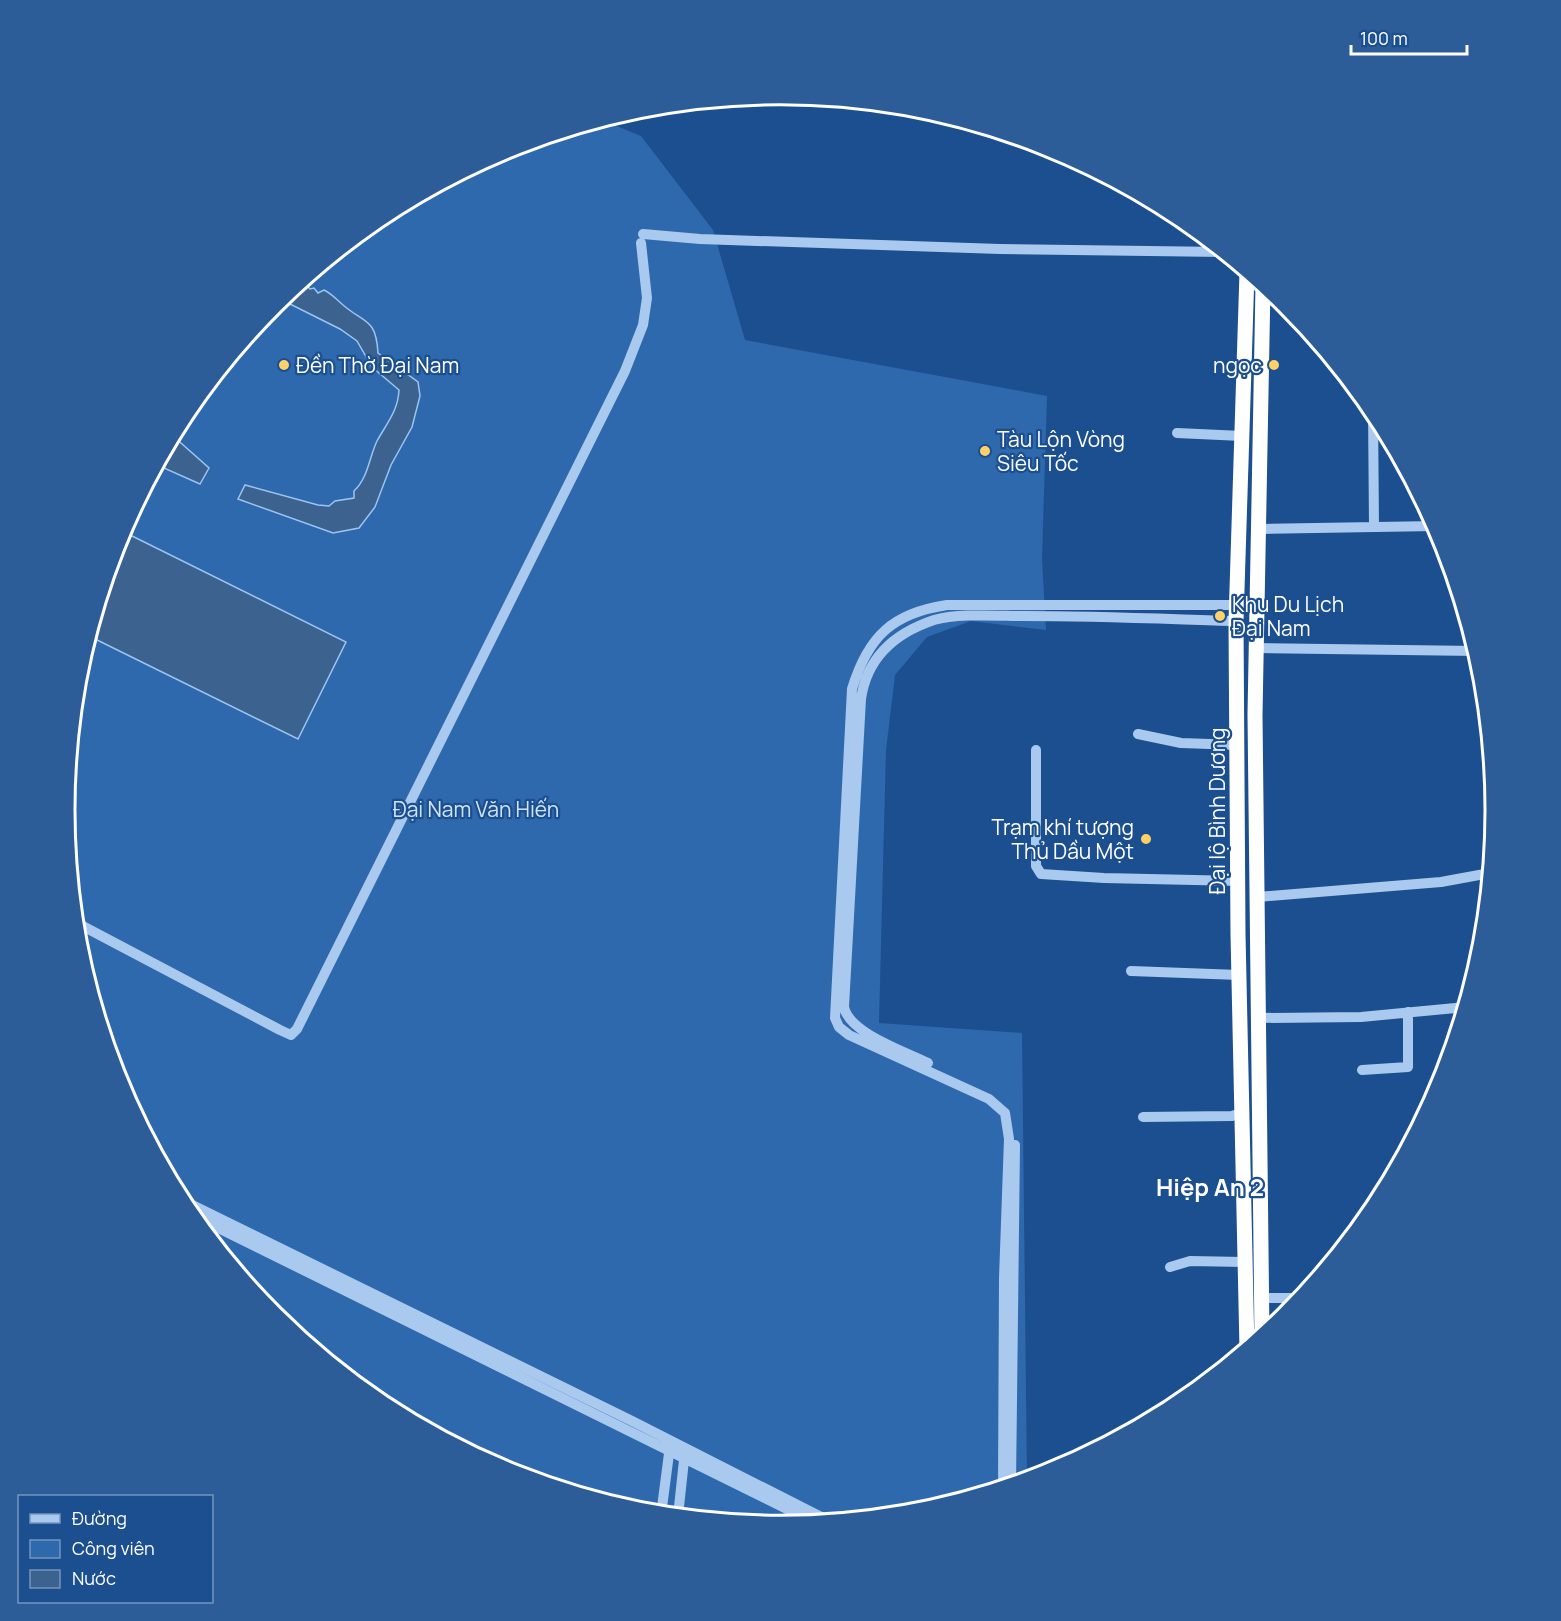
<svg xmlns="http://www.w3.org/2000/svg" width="1561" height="1621" font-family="Manrope,sans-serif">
	<rect width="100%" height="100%" fill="#1b4f8f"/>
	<path fill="#2e69ad" d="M602,120L641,136L713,230L745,340L1047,396L1042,559L1046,630L971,621L927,637L895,675L886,750L879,1023L1022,1033L1027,1480L920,1513L780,1526L640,1513L506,1472L382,1406L274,1317L185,1208L119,1084L78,950L65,810L78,670L119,536L185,412L274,304L383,215L507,149Z"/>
	<path fill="#3c6290" stroke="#9cc4f0" stroke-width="1.5" d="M302,281L310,289L314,288L318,293L324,290C332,294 336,299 343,305C365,324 376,318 378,353L418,382L420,396L412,427L391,465L375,507L359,528L333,533L238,499L245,485L318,505L329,506L335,501L354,498V491C368,478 369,458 377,441C387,423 398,411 399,390L372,367L357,341L340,329L280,299Z
		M173,436L209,468L200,484L157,465Z
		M122,531L346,642L298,739L89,636Z"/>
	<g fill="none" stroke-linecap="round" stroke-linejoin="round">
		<path stroke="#a9c9ee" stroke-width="10" d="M643,234L700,239L1000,249L1224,252
			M1373,409L1374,527
			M1177,433L1242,436
			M1260,529L1436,526
			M1256,648L1477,651
			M1138,734L1181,743L1238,745
			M1036,750V866L1041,874L1104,878L1239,881
			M1258,897L1441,882L1490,873
			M75,922L280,1030L291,1035L297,1029L625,371L643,325L647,298L641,243
			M1131,971L1239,975
			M1258,1018L1361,1017L1466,1007
			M928,1063C904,1051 849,1033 844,1007L861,699C867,657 895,633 934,620C958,613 999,616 1025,616C1096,616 1166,619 1236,621
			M1362,1070L1408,1067V1012
			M1143,1117L1232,1116L1241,1113
			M180,1199L632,1421L831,1522
			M190,1214L815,1523
			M1170,1267L1190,1261L1244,1262
			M1261,1298H1302
			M1011,1485L1015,1145
			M1003,1488L1004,1278L1009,1139L1005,1113L989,1099L849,1035L839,1027L835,1018L852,689C868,636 893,613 947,605H1236
			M661,1515L670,1446
			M678,1516L685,1451"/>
		<path stroke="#fff" stroke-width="15" d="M1262,1337L1255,715L1263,285
			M1247,1350L1238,934L1236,621L1247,272"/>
	</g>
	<g fill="#ffd166" stroke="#1b4f8f" stroke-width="2">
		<circle cx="284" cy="365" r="6"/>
		<circle cx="1274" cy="365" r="6"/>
		<circle cx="985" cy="451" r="6"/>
		<circle cx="1220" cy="616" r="6"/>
		<circle cx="1146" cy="839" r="6"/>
	</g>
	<g text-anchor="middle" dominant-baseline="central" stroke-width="4.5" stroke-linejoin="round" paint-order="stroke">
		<g font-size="21" fill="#fff" stroke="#1b4f8f" text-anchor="start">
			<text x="296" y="365">Đền Thờ Đại Nam</text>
			<text x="1262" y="365" text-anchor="end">ngọc</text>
			<text x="997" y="439">Tàu Lộn Vòng<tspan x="997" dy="24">Siêu Tốc</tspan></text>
			<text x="1232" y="604">Khu Du Lịch<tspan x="1232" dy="24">Đại Nam</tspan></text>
			<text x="1134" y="827" text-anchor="end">Trạm khí tượng<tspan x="1134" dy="24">Thủ Dầu Một</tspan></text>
		</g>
		<g font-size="21" fill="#cfe3fa" stroke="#1b4f8f">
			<text x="476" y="809">Đại Nam Văn Hiến</text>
		</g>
		<g font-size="21" fill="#fff" stroke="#1b4f8f">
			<text transform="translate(1217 811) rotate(-90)">Đại lộ Bình Dương</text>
		</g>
		<g font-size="24" font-weight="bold" fill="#fff" stroke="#1b4f8f">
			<text x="1210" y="1186">Hiệp An 2</text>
		</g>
	</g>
	<path d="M0 0H1561V1621H0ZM75 810a705 705 0 1 1 1410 0a705 705 0 1 1-1410 0Z" fill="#2d5d98" fill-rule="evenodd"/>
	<path fill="none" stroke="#fff" stroke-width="3" d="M75 810a705 705 0 1 1 1410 0a705 705 0 1 1-1410 0Z"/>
	<rect x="18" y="1495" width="195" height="108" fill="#1b4f8f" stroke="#7695bc" stroke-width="1.5"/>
	<rect x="30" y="1514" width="30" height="9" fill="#a9c9ee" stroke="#7695bc" stroke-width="1.5"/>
	<text x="72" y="1525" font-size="18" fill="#ffffff">Đường</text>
	<rect x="30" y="1540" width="30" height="18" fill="#2e69ad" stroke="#7695bc" stroke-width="1.5"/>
	<text x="72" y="1555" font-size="18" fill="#ffffff">Công viên</text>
	<rect x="30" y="1570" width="30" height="18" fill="#3c6290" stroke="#7695bc" stroke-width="1.5"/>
	<text x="72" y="1585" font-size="18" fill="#ffffff">Nước</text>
	<path d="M1351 45v9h116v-9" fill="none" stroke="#ffffff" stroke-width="3"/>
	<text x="1360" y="45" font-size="18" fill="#ffffff" stroke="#1b4f8f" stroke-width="4.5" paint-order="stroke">100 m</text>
</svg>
